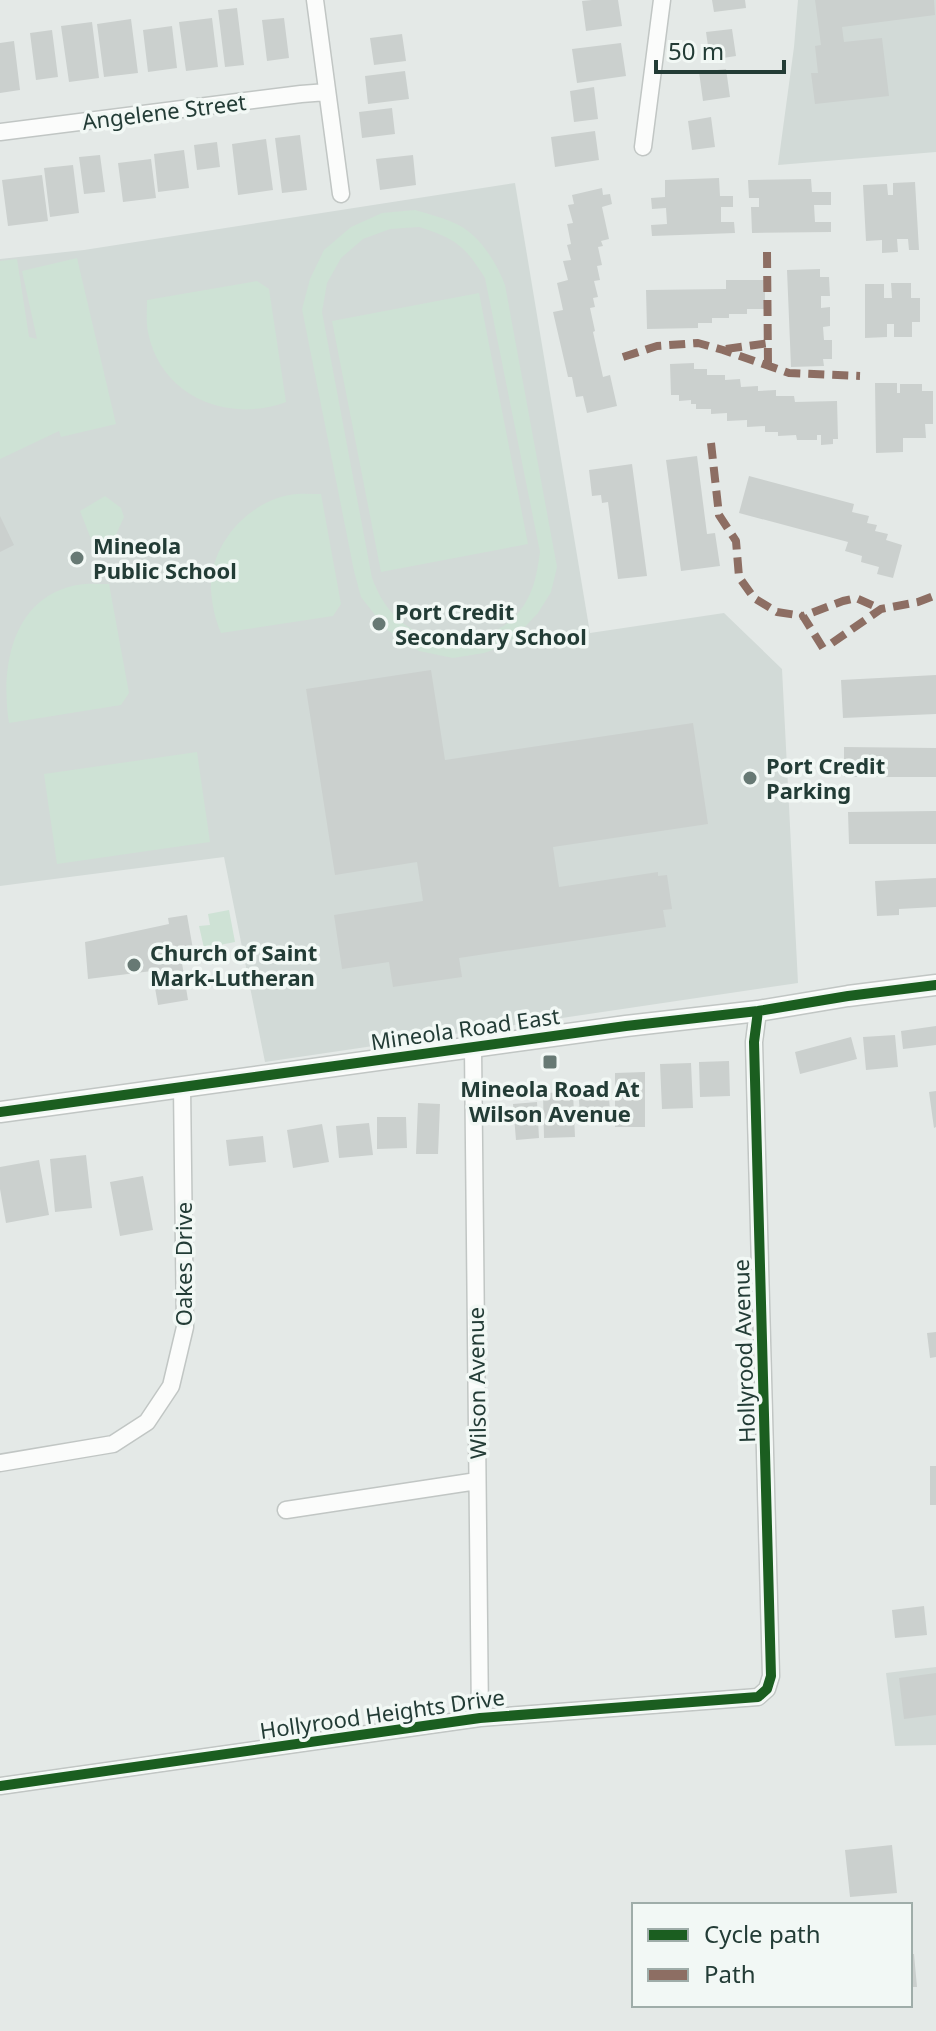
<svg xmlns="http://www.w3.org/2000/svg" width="936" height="2031" font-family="'Noto Sans',sans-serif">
	<rect width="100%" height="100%" fill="#e4e9e7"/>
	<path fill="#d2dad7" d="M798,0H936V152L778,165L794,47Z
		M515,183L590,633L724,613L782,669L798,983L265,1062L224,857L0,886V259L84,250Z
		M936,1667V1745L895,1746L886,1673Z"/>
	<path fill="#cee2d5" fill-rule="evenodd" d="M415,210C428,214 441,217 452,222C477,231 496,261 505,285L557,567L551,592L538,613L521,631L504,646L484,653L453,658L419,651L386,629L361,597L354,571L302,309L310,279L324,250L351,227L382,213ZM419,227C456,239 464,245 485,278L540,552C537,572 535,588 524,605C497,648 428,652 394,615C384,605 377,591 372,578L322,312L327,283L341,258L363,239L390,229Z
		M77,258L116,424L61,437L59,431L0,459V261L17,259L29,337L37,339L22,271Z
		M257,281L269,289L286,402C228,424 160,396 148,332C146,322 147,311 147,300Z
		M479,293L528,544L381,572L332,321Z
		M321,494L341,604L333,616L221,633C215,619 212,605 211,590C209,546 247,503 289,495C299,493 311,494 321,494Z
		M105,496L121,508L124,517L114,539L93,544L80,511Z
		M109,584L129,693L121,705L9,723C0,666 13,597 77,585C87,583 99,584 109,584Z
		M197,752L210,842L57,864L44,774Z
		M229,910L235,942L204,948L199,926L210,925L208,914Z"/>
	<path fill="#cbd0ce" d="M592,0H618L622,26L586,31L582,1Z
		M712,0H745L746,8L714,12Z
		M815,0H934L935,15L842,27L844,42L882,38L889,96L815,104L811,73H818L815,46L821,45Z
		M237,8L244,65L225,67L218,10Z
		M212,18L218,67L186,71L179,22Z
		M284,18L289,58L267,61L262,20Z
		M131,19L138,73L104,77L97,24Z
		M92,22L99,78L69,82L61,26Z
		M172,26L177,68L148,72L143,30Z
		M732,29L736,56L710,60L706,32Z
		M52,30L58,77L36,80L30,33Z
		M402,34L406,61L374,65L370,38Z
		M14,41L20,90L0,93V43Z
		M621,43L626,76L577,83L572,49Z
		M726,69L730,97L703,101L699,72Z
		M405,71L409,99L368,104L365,76Z
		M594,87L598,119L574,122L570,91Z
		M392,108L395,134L362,138L359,112Z
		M711,117L715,147L692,150L688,121Z
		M595,131L599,160L555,167L551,137Z
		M300,135L307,190L282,193L275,138Z
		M266,139L273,190L238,195L232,144Z
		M217,142L220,167L197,170L194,145Z
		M184,150L189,188L158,192L154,154Z
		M100,155L105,192L84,194L79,157Z
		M413,155L416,185L380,190L376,159Z
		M151,159L156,198L123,202L118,163Z
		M73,165L79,213L50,217L44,168Z
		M42,175L48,221L8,226L2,180Z
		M719,178L720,196H733V207H721V222H734L735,233L652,236L651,225L667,224L666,208L652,209L651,198L665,197V180Z
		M811,179L812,192H831V205H814L815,222H831V232L752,233L751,207H759V198H749L748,180Z
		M915,182L919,250H909L908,239H897L898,252L882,253V240L866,241L863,185L887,184L888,195H893V183Z
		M602,188L603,195L610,194L612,204L602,207L609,239L601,241L603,246L598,247L602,265L597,266L600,280L594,281L598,297L593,298L595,307L590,308L595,331L593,332L603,377L610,375L617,406L587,413L583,396L576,397L572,377H568L553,312L563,310L557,283L568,280L563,261L571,260L567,245L571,244L567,224L573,223L568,205L574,204L572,195Z
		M820,269V277H829L830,296H821V308L830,307V326L823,327L824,340H832V359H823L824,366L791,367L787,270Z
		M726,280H765V309H747V314H729V318H712V323H698V328L647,329L646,290L726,289Z
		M891,283H911V298H920V322H912V337H894V324H887V337L865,338V284H884V298H892Z
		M694,363V369H707V375H725V380L740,379L741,387L758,386V391L776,390V396H794L795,402L837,401L838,439H833V444L821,445V435H817V440H797L796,435L778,436V432H765V426L747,427V420L727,421V413L711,414V409H696V404H691V400L679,401V395H671L670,364Z
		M875,383H897V393H900V384H922V391H933V424H925L926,438H903V452L876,453Z
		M697,456L707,534L715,533L720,566L681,571L666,460Z
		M632,464L647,576L618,579L608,502L602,503L601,495L592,496L589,470Z
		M749,476L854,504L852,512L869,516L867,523L877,525L875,531L888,534L886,540L902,545L893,578L877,574L879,567L861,562L862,556L845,551L848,542L739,513Z
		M0,516L14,545L0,552Z
		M431,670L445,760L693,723L708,824L553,847L559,887L658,872V876L667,875L672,909L663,910L666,927L459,958L462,977L393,987L389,962L342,969L334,915L423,901L417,862L335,875L306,689Z
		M936,675V714L843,718L841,680Z
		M844,747L936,748V777H844Z
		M936,811V844H849L848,812Z
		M936,878V907L899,909V915L877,916L875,881Z
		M187,915L194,955L181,957L188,1000L158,1005L152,971L88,979L85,942L169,924L168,918Z
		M936,1026V1045L903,1049L901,1031Z
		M895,1035L898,1067L866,1070L863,1037Z
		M851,1037L857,1059L800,1074L795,1052Z
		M729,1061L730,1096L700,1097L699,1062Z
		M691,1063L693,1108L662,1109L660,1064Z
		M645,1072V1127H615V1073Z
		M608,1084L610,1111L580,1114L578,1087Z
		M936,1091V1127L934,1128L929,1092Z
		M573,1092L575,1137L544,1138L543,1093Z
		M537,1102L539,1138L516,1140L513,1104Z
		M418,1103L440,1104L438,1154H416Z
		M377,1117H406L407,1148L377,1149Z
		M369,1123L373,1155L339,1158L336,1126Z
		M322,1124L329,1162L293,1168L287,1130Z
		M263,1136L266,1162L229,1166L226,1140Z
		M86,1155L92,1208L55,1212L50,1159Z
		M39,1160L49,1215L6,1223L0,1189V1167Z
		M143,1176L153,1230L120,1236L110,1182Z
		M936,1332V1357L930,1358L927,1333Z
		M930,1466H936V1505H930Z
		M924,1606L927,1635L895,1638L892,1610Z
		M936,1673V1715L904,1719L899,1678Z
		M892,1845L897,1893L850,1897L845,1850Z
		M910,1954H914L917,1987H910Z"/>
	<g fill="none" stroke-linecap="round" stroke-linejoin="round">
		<g stroke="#c1c6c4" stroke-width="19">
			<path id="minor" d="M315,0L341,194
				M0,132L301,94L327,92
				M643,147L662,0
				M473,1048L480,1718
				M0,1463L113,1444L147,1422L171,1386L185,1327L182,1087
				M286,1510L477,1481
				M0,1786L480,1718L758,1697L767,1689L771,1676L754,1042L758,1011"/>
		</g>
		<g stroke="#c1c6c4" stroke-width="23">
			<path id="tertiary" d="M0,1112L626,1026L758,1011L848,996L936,985"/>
		</g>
		<use href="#minor" stroke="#fbfcfb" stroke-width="16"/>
		<use href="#tertiary" stroke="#fbfcfb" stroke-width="20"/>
		<path stroke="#8d6e63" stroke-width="8" stroke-dasharray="16 8" stroke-linecap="butt" d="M767,252L768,366
			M726,349L769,343
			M623,357L657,346L698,343L723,350L789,373L860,376
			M711,443L719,515L736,541L739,577L754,598L777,612L803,616
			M832,643L881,609L918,602L936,595
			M823,648L803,616L843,601L856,598L881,609"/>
		<g stroke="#f2f8f5" stroke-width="15">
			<path id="cycleway" d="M0,1112L626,1026L758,1011L848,996L936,985
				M0,1786L480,1718L758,1697L767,1689L771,1676L754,1042L758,1011"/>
		</g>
		<use href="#cycleway" stroke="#1b5e20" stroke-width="10"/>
	</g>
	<g fill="#677974" stroke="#f2f8f5" stroke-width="3">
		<circle cx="77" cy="558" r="8"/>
		<circle cx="379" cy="624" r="8"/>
		<circle cx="750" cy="778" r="8"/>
		<circle cx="134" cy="965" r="8"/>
		<rect x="542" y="1054" width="16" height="16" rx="4"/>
	</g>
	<g text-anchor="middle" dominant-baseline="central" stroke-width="7" stroke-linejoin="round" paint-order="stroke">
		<g font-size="22" fill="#233c36" stroke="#f2f8f5">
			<text transform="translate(164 111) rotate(-7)">Angelene Street</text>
			<text transform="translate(465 1028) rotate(-8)">Mineola Road East</text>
			<text transform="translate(183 1264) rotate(-90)">Oakes Drive</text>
			<text transform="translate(743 1351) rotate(-92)">Hollyrood Avenue</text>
			<text transform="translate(476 1383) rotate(-91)">Wilson Avenue</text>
			<text transform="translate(382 1713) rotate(-8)">Hollyrood Heights Drive</text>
		</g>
		<g font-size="22" font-weight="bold" fill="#233c36" stroke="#f2f8f5" text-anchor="start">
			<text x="93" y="545">Mineola<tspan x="93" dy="25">Public School</tspan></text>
			<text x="395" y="611">Port Credit<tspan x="395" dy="25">Secondary School</tspan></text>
			<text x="766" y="765">Port Credit<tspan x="766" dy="25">Parking</tspan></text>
			<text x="150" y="952">Church of Saint<tspan x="150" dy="25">Mark-Lutheran</tspan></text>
			<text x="550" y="1088" text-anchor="middle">Mineola Road At<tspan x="550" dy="25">Wilson Avenue</tspan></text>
		</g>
	</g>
	<rect x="632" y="1903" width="280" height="104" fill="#f2f8f5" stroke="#9fada9" stroke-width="2"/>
	<rect x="648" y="1929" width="40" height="12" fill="#1b5e20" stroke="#9fada9" stroke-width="2"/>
	<text x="704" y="1943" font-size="24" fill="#233c36">Cycle path</text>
	<rect x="648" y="1969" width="40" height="12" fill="#8d6e63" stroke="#9fada9" stroke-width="2"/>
	<text x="704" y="1983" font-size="24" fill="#233c36">Path</text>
	<path d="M656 60v12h128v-12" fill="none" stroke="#233c36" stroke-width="4"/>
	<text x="668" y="60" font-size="24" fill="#233c36" stroke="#f2f8f5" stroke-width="6" paint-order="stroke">50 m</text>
</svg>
